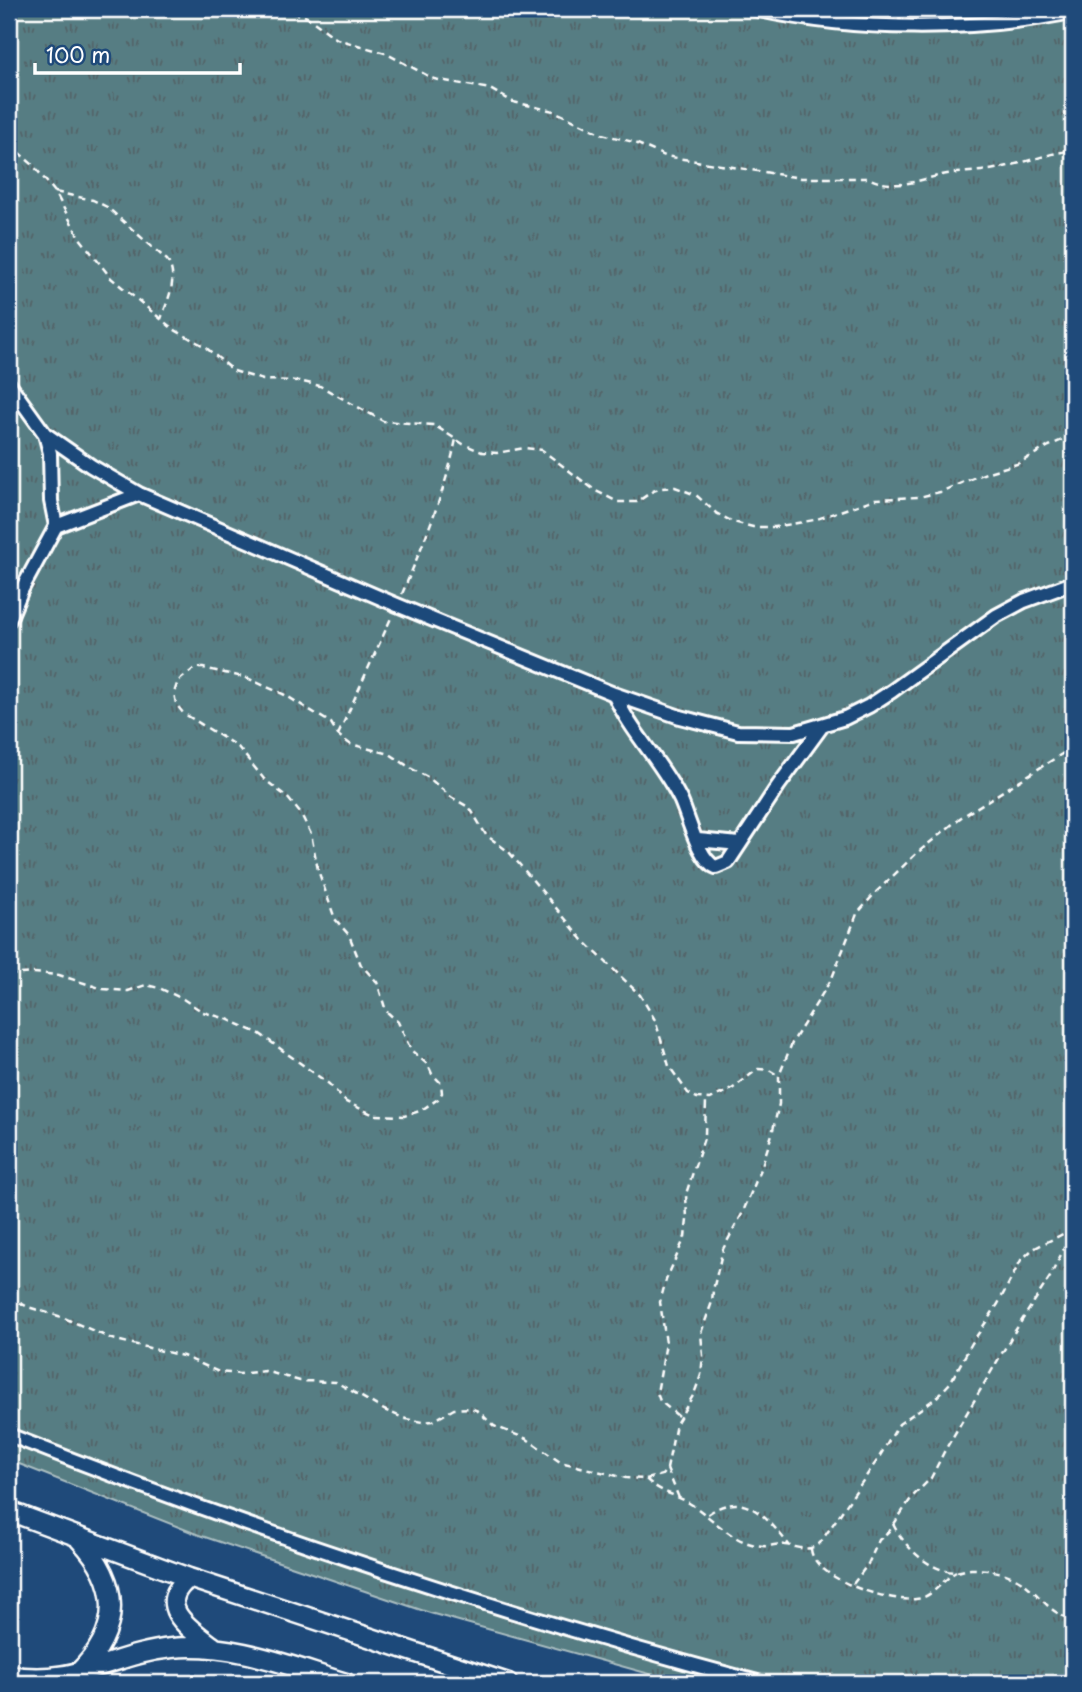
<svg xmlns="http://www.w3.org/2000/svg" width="1082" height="1692" font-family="'Playpen Sans',sans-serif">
	<defs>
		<pattern id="grass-tufts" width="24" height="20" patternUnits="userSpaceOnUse" patternTransform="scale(1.75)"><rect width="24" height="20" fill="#577d83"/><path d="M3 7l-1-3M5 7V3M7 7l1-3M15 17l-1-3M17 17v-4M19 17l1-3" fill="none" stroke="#526468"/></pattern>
	</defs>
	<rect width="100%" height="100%" fill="#1f4a7a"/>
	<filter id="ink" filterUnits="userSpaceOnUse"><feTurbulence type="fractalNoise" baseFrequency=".0143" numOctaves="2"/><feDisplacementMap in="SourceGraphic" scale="14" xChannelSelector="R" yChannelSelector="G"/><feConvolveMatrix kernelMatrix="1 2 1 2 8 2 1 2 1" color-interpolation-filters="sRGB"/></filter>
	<g filter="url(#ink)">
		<path fill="url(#grass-tufts)" stroke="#abbec1" stroke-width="2" d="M9,9H1073V1683H682L430,1613L199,1535L9,1460Z"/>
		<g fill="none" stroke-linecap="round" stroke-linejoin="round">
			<g stroke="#fff" stroke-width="18">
				<path id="street" d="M755,9C858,32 970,32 1073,12
					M9,384L45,434L91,466L139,494L397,605L614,694L680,717L738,732L794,733L845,718L869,706L892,691L996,616L1024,601L1073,583
					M56,526L139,494
					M9,620L22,589L56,526L51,501L50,453L45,434
					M614,694C631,733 663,763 681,801C689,819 699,861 716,867L728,862L778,786L822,726
					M698,840L739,844
					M9,1435C254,1532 506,1615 761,1683"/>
			</g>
			<g stroke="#fff" stroke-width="23">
				<path id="secondary" d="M9,1511L189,1578L508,1683
					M189,1578C152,1607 192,1630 215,1648
					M77,1674C122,1630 122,1584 79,1539
					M9,1675C74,1687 112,1654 172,1648C232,1642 289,1666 346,1683"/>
			</g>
			<path stroke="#fff" stroke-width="2.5" stroke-dasharray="7 5" stroke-linecap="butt" d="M281,9L307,17L337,39L385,53L434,79L490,89L513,102L554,111L602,134L633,142L665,156L801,178H868C898,192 918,179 947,174C963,172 979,172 995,169C1021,164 1046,154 1073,150
				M9,144L33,165L55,192L79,237L111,278L173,329L204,346L234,371L263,380L299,381L320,386L383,421L434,425L463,444L482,452L497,453L524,448L542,450L596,491L618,502H637L653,491L662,488L675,487L696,495L716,513L733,522L753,527H775L814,520L875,499L919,497L940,492L988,472L1017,464L1049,446L1073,435
				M55,192L93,200L107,207L167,260C179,278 168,299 161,319
				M402,594C423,544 445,493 456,439
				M338,735L392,616
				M9,975L34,973L59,975L103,989L128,991L146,985L159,988L183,999L203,1012L227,1019L260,1034L329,1084L346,1102L374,1115L404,1116L420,1111L438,1099L442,1093L441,1083L432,1074L428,1065L411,1050L398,1022L386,1011L377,982L361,965L349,935L335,919L318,870L311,834L301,814L287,797L264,779L238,747L183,713L176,704L174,693L178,681L195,668H203L247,678L285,695L331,723L338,735L350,744L390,754L412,769L429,778L451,797L470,808L486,835L509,852L583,940L640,995L655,1020L669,1066L688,1093L697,1098L710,1099L732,1089L758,1069L769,1070L779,1076
				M9,1297L28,1307L62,1317L112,1339L183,1356L219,1372L239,1374L265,1371L300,1381L336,1382L384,1410L406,1419L423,1422L433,1421L454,1409L471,1408L478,1411L494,1426L527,1439L560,1462L626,1478L646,1479C659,1492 674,1494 689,1503C714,1518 732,1544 763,1546C770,1547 777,1543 785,1545C800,1547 807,1553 820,1543L878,1459L899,1424L936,1398L950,1383L972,1343L998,1304L1021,1260L1033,1249L1073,1229
				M678,1416L660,1401L657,1393L666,1343L660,1302L666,1280L685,1237L687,1220L686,1194L705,1135L706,1100
				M667,1469L679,1498
				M646,1479L662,1475L667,1469L676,1424L694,1394L701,1375L703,1356L701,1333L712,1302L713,1290L723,1249L742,1214L761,1169L772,1134L779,1104V1076L792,1043L832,978L857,914L875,893L917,853L960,818L1073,747
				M708,1514C745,1488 767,1518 790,1546
				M893,1524C904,1546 928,1571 955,1572C960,1572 966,1569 971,1569C984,1569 1000,1571 1013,1577C1038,1588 1044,1612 1073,1620
				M811,1549C813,1579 890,1603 916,1599C934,1597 942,1580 956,1572
				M853,1584L868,1564L879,1540L890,1530L912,1497L931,1478L944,1452L1015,1331L1050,1277L1073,1230"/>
			<use href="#street" stroke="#1f4a7a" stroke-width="12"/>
			<use href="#secondary" stroke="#1f4a7a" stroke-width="18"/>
		</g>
	</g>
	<rect width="1082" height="1692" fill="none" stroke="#1f4a7a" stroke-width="35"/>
	<rect x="18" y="18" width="1047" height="1657" fill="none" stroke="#fff" stroke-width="2.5" filter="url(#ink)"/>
	<path d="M35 63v10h205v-10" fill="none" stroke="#ffffff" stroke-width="3.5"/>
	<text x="46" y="63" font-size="21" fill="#ffffff" stroke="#1f4a7a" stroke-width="5" paint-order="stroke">100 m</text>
</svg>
